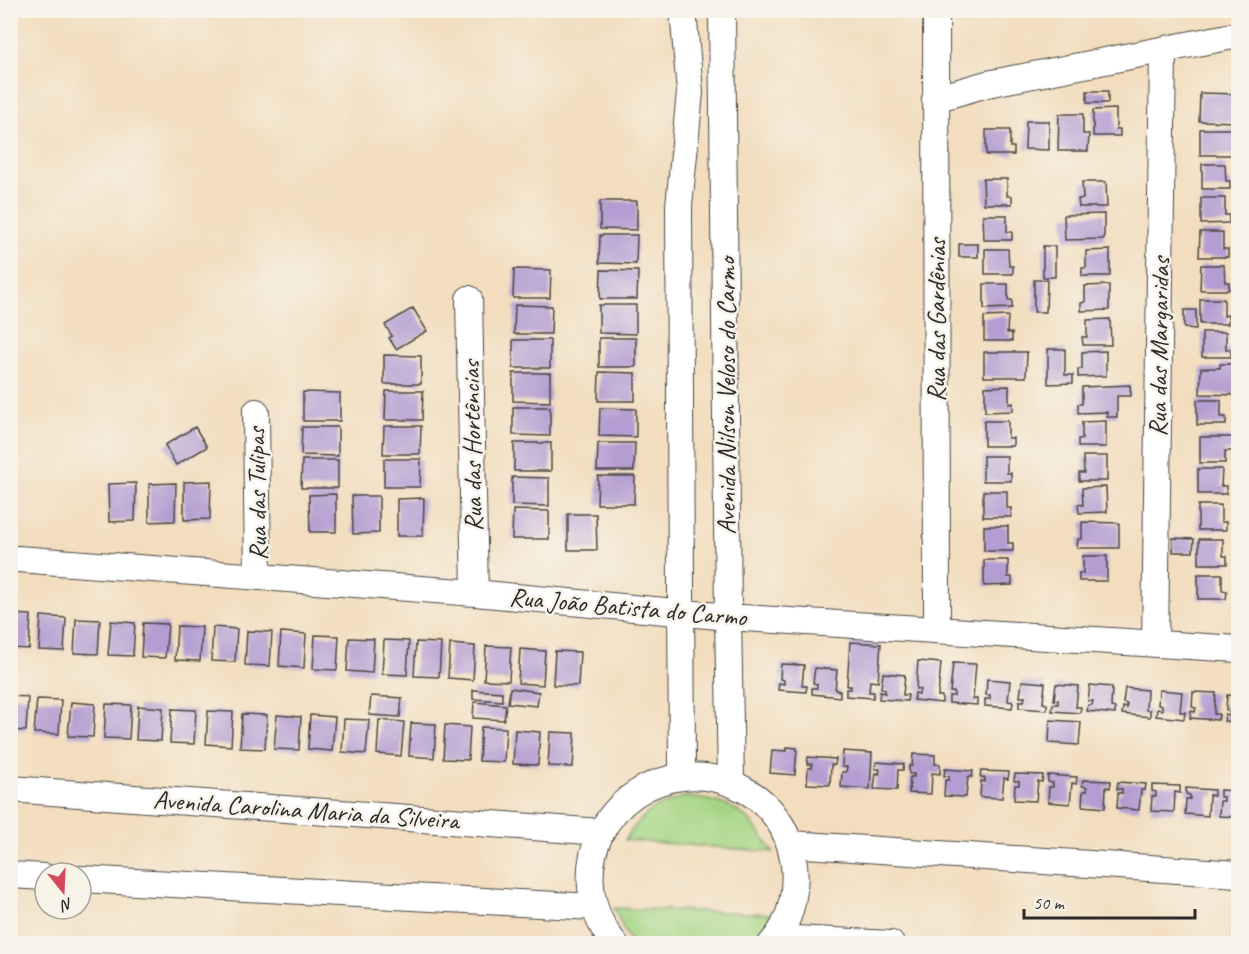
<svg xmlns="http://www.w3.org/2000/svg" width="1249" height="954" font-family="Caveat,sans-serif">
	<rect width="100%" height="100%" fill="#f7f3e8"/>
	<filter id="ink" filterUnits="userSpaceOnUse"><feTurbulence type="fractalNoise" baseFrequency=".0167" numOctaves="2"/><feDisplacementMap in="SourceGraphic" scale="12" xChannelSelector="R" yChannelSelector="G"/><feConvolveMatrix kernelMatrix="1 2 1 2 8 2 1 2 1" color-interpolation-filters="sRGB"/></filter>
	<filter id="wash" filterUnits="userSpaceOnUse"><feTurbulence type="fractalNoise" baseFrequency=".008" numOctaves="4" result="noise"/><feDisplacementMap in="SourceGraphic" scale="24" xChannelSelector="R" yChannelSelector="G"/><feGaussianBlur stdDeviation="1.35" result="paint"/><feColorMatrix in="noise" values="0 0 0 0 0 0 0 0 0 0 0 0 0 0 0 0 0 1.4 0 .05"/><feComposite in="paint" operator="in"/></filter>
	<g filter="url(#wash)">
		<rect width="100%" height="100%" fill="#f2ddbe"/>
		<path fill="#a5d584" stroke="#688058" stroke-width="1.5" d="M685,797C733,800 747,812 773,852L625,840C642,813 655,805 685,797Z
			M614,908L775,914L754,943L634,944L627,936Z"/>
		<g id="blocks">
			<path fill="#b49dd2" d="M1087,91H1108V103H1087Z
				M1200,93L1238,94V122L1199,121Z
				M1116,109V129H1120V136H1093V110Z
				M1059,114H1083V134H1089L1088,151H1058Z
				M1026,121H1049V150L1025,149Z
				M1200,129H1238V155H1200Z
				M986,130H1010V147H1014V155H986Z
				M1202,164H1225L1226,181H1230V189H1202Z
				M983,179H1007V196H1012V204H984Z
				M1082,182H1106L1107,207H1079L1078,199H1083Z
				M1201,198H1225V215H1229V223L1201,224Z
				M600,201H637V230L600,229Z
				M1104,214V239L1065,240L1064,215Z
				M983,215H1007V232H1012V240H984Z
				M1200,232H1223V249H1228V257H1199Z
				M600,235H637L636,264L599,263Z
				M959,244H978V257H959Z
				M1043,246H1055V277H1043Z
				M985,249H1008L1009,266H1013V274H985Z
				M1110,250V276H1082V268H1086V251Z
				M1201,265H1224L1225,282H1229V290H1200Z
				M514,269L551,270L550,298H513Z
				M601,270L638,271L637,299H600Z
				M1034,280H1047L1046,312H1034Z
				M984,284H1008V300H1012V308L984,309Z
				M1109,285V310L1081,311V303L1085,302V286Z
				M1200,299H1224V316L1228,315V324H1200Z
				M515,305L552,306L551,334H514Z
				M599,305H636V334L599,333Z
				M413,308L427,331L396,349L389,338L392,336L385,325Z
				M1184,310H1196V329L1184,328Z
				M1008,316L1007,333H1012V341H984V317Z
				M1110,319L1111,345H1083L1082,337H1087V320Z
				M1202,332H1226V349H1231V357H1202Z
				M599,338H636V367H599Z
				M513,340H550V368H513Z
				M1048,349H1065V375H1073V383L1048,384Z
				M1106,351V376L1078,377V369H1082V352Z
				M984,352H1027L1026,377H984Z
				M384,355L421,356V384H384Z
				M1220,364H1234L1233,370H1238V395L1200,394L1201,368H1220Z
				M599,372L635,373V401H598Z
				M513,373H550V402L513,401Z
				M1130,385L1131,396H1117V417H1107V412L1078,413V404H1082V387Z
				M1009,386V404L1013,403V411L985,412V387Z
				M386,391H423L422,420H385Z
				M303,392L340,393V421H303Z
				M1197,400H1221V417H1226V425H1197Z
				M513,407H550V436L513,435Z
				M600,408L636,409V437L599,436Z
				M984,421H1008V438H1013V446H984Z
				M1106,421V447H1078V439H1082V422Z
				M384,426H421L420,454H383Z
				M195,427L207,447L176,465L165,445Z
				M302,427H338V456L301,455Z
				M1200,437H1234V451H1225V463H1200Z
				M514,443H551V471H514Z
				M598,443H635L634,471H597Z
				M983,456H1007V473H1011V481H983Z
				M1083,456H1107V481H1079V473H1084Z
				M384,459H421L420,487H384Z
				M302,460H338V488H301Z
				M1198,469H1222L1221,486H1226V494H1198Z
				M598,476H635L634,504H597Z
				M512,477L549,478V506L512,505Z
				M211,481L210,519L184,520V482Z
				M136,483L135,521L109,522L108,484Z
				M176,483L175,521L149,522V484Z
				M1106,487L1107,512L1079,513L1078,504L1083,505L1082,488Z
				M983,491H1007V508H1011V517H983Z
				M336,494V532H310L309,495Z
				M352,496H379V533L353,534Z
				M424,498L423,536H397V499Z
				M1198,505H1221V522H1226V530H1198Z
				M513,510L549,511V539H512Z
				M568,514H596L597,550H568Z
				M1082,522L1119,523V548H1077L1078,539H1082Z
				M984,526H1008V543H1013V551H984Z
				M1173,538L1194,539L1193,552H1173Z
				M1199,539H1223V556H1227V564H1199Z
				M1083,556H1107V581H1079V573H1083Z
				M984,560H1008V577H1012V585L984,586Z
				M1198,574H1222V590L1227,591L1226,599H1198Z
				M10,614L31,615L29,649L10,648Z
				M41,616L66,618L64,651L39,650Z
				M76,619L100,620L98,654L74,653Z
				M111,621L135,623L133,656L108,655Z
				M143,623L168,624L165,658L141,657Z
				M177,626L202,627L200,661L175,660Z
				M213,627L237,629L235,662L211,661Z
				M247,631L272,632L270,666L245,665Z
				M281,632L306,634L304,668L279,666Z
				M315,635L339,636L337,670L313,669Z
				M349,638L374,639L372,673L347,671Z
				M384,640L409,641L407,675L382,674Z
				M416,642L441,643L439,677L414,676Z
				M850,642L881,644L878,682L870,681L869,692H874L873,698L846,696V689H851V686H847Z
				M450,644L475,646L473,680L448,678Z
				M486,646L511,647L509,681L484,680Z
				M520,649L545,651L543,685L518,683Z
				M555,651L580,652L578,686L553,685Z
				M918,661L941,663L938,696H942V703L914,700L915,693L919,694L920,689H916Z
				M953,663L976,664L973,699H977V705L949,703V696H954V692H950Z
				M781,664L804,665L802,686H807L806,692L778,690L779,683L784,684V680L780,679Z
				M815,668L837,670L835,690L840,691V697L812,694V688H817V684L813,683Z
				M883,673L905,675L903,695H908L907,701L879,699L880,692L885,693V689L881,688Z
				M987,679L1010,681L1008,701L1013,702L1012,708L985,706V699H990V695H986Z
				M1022,681L1045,683L1043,703L1047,704V710L1019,708V701H1024L1025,697H1020Z
				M1056,684L1078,686L1076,707H1081L1080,713L1052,711L1053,704H1058V700H1054Z
				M1090,685L1112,687L1111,707L1115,708V714L1087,711L1088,705H1092L1093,701H1088Z
				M510,688L539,692L537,706L508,703Z
				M1125,688L1147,690L1146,710H1150V717L1122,714L1123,707L1127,708V704L1123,703Z
				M473,690L502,692V701L473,699Z
				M1159,690L1182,692L1180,712H1185L1184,719L1156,716L1157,709L1162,710V706L1158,705Z
				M1193,692L1216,693L1214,714H1219L1218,720L1190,718L1191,711L1195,712L1196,708L1192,707Z
				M1227,695L1238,696V722L1224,721L1225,714L1229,715L1230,711L1226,710Z
				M10,696L28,697L26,731L10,730Z
				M371,696L402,698L400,717L369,715Z
				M37,699L61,700L59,734L34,733Z
				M71,702L95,704L93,737L68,736Z
				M474,702L506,705L504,720L473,718Z
				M106,704L131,705L129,739L104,738Z
				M138,706L163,708L161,741L136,740Z
				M172,709L196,710L194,744L170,743Z
				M208,711L233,712L231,746L206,744Z
				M242,714L267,715L265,749L240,748Z
				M277,715L301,717L299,750L274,749Z
				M310,715L335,717L332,751L308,749Z
				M344,719L369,720L366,754L342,752Z
				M379,720L404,722L401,756L377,754Z
				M1050,720L1081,722L1079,745L1049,743Z
				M411,723L436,724L434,758L409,756Z
				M445,725L470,727L468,760L443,759Z
				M481,727L506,728L504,762L479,761Z
				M515,730L540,732L538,765L513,764Z
				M550,732L575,733L573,767L548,766Z
				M787,747L797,748L795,775L770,773L772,750L787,751Z
				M843,751L872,753L870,789L841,787L842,772H846L847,767H842Z
				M913,754L935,755V764H940V774L932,773L931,794L909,793L910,777H914V774H909V766H912Z
				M808,757L836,759L835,765H831L830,785L807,784L808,768H812V764H807Z
				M876,762L904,764L903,770H898L897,790L874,789L876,773L879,774L880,769H875Z
				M945,769L973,771L972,777H968L966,797L944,796L945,780H949V776H944Z
				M981,771L1009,772L1008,779L1004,778L1002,798L980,797L981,781L985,782V778L980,777Z
				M1015,774L1043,775L1042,782L1038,781L1036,801L1014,800L1015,785H1019V781H1014Z
				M1048,775L1077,777L1076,784L1072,783L1070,804L1048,802L1049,787H1053V783L1048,782Z
				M1083,780L1111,781L1110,788L1106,787L1105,808L1082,806L1083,791H1087V787L1082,786Z
				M1118,782L1146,784L1145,790H1141L1139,810L1117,808L1118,793H1122V789H1117Z
				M1152,785L1180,786V793L1175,792L1174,812L1151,811L1152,796H1156V792L1152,791Z
				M1186,788L1214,790V796L1209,795L1208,816L1185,814L1186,799H1190V795L1186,794Z
				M1220,790L1238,791V817L1219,816L1220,801H1224V797H1220Z"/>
		</g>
	</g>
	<g filter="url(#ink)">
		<use href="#blocks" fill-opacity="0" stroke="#494641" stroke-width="1.5"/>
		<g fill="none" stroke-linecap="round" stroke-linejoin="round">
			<g stroke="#494641" stroke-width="28">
				<path id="street" d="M722,10L728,617L731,782
					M936,10L937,630
					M935,99L987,84L1238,35
					M469,299L475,593
					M256,412L258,577
					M18,559L475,593L728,617L1238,649
					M1155,644L1163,51
					M682,776L679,206L690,92L683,10
					M10,789L601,832
					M791,844L1238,874
					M10,875L45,877
					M81,879L594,907
					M777,938L891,944
					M615,944C603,930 595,913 592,895C578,808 670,748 745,790C771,804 788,829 793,858C798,887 792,922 771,944"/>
			</g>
			<use href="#street" stroke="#fff" stroke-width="26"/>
		</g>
	</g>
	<g text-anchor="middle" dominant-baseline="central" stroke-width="5" stroke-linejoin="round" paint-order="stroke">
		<g font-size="26" fill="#2b2b2b" stroke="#f7f3e8">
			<text transform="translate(936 320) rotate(-90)">Rua das Gardênias</text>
			<text transform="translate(1159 347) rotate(-89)">Rua das Margaridas</text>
			<text transform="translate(726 396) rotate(-90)">Avenida Nilson Veloso do Carmo</text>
			<text transform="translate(472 446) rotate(-91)">Rua das Hortências</text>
			<text transform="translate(257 494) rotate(-91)">Rua das Tulipas</text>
			<text transform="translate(628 607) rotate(5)">Rua João Batista do Carmo</text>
			<text transform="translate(306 810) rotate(4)">Avenida Carolina Maria da Silveira</text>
		</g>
	</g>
	<rect width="1249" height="954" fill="none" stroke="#f7f3e8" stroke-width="36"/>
	<g transform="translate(63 891) rotate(162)"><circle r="28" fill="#f7f3e8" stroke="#a5a39c" stroke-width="1.5"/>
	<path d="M0-4.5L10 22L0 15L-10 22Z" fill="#d1495b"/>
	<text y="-9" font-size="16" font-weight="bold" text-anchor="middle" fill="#2b2b2b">N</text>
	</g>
	<path d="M1024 909v9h171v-9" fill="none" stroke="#2b2b2b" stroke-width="3"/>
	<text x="1033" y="909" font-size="18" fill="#2b2b2b" stroke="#f7f3e8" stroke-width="4.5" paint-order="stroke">50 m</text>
</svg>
